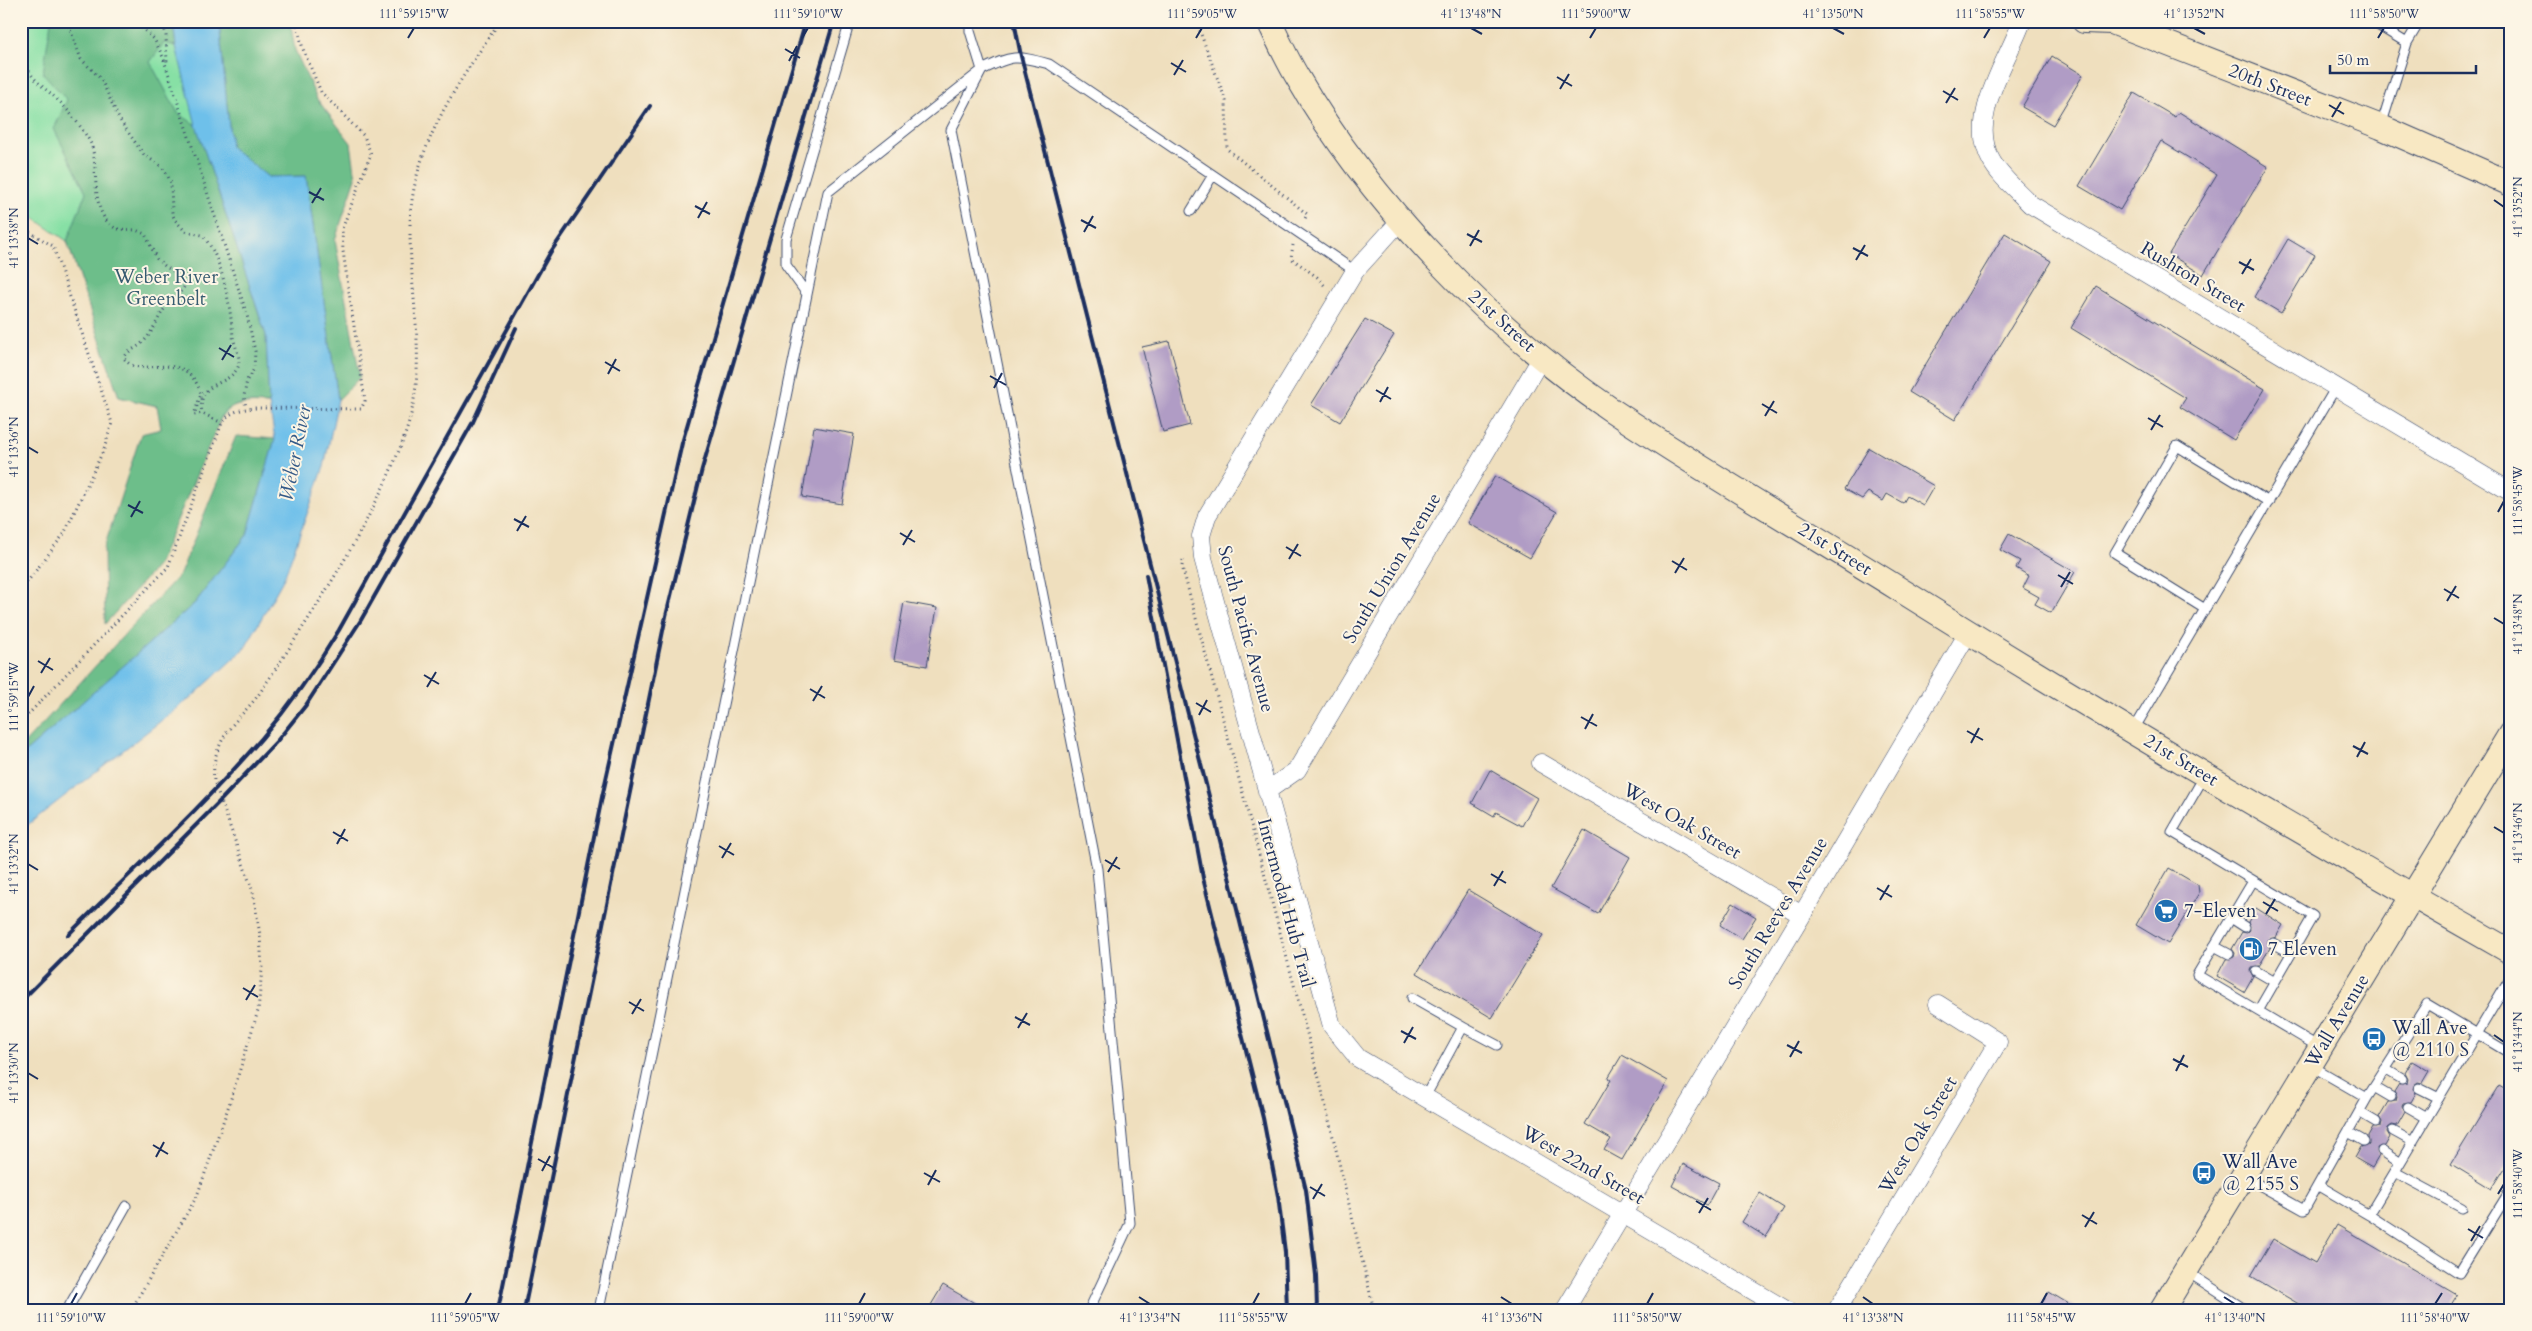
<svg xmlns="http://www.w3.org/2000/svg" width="2532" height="1331" font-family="Cardo,serif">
	<rect width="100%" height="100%" fill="#fcf5e5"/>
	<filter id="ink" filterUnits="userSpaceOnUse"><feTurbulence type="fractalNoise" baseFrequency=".02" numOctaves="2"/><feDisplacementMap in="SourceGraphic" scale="10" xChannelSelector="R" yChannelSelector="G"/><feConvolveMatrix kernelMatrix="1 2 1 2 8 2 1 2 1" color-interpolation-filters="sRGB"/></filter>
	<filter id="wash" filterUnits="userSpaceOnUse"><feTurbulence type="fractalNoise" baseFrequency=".0096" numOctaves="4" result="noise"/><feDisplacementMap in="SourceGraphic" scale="20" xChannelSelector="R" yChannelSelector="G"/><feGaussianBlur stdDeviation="1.12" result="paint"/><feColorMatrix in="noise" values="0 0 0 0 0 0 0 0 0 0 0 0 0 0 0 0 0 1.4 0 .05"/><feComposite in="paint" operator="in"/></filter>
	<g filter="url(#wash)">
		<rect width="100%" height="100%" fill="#efdfbe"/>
		<path fill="#87e0a5" stroke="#518882" d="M21,21H173L176,46L269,404C238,403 227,402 213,433L157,406L119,397L67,241L21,209Z"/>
		<path fill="#6dbe8a" stroke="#447674" d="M51,21H173L176,46L164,43L150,62L178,113L196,125L266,335L269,404C252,403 237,401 223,413L158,565L105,624L104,548L141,434L161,429L157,406L119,397L67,241L86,192L54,129L67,100L43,73Z
			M219,21H290L295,50L317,99L351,143L356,178L335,240L360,377L338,400L306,176L268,177L231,147Z
			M236,436L275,439L247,535L195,603L21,756V747L180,574Z"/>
		<path fill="#6ec0ea" stroke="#4478a4" d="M173,21H219L231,147L268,177L306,176L338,400L324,467L284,578L245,648L193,696L21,830V756L195,603L247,535L275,439L269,404L266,335L196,125L176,46Z"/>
		<g id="blocks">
			<path fill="#b09cc5" d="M2052,56L2083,75L2053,125L2022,107Z
				M2134,93L2175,117L2179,112L2268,167L2203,275L2169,254L2217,175L2161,141L2120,210L2079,186Z
				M2005,233L2051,261L1955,420L1909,392Z
				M2288,239L2315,255L2281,313L2254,297Z
				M2096,286L2265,389L2234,440L2180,407L2186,398L2071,328Z
				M1365,319L1394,335L1340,422L1311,405Z
				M1169,341L1190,425L1163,432L1142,347Z
				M814,427L854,434L842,504L802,497Z
				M1869,448L1934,486L1923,505L1907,496L1903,503L1887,494L1883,501L1868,492L1862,499L1844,489Z
				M1495,476L1557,512L1530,558L1468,523Z
				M2009,534L2075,572L2051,613L2035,604L2039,597L2023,588L2029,576L2016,568L2020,561L2000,550Z
				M904,602L937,608L927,666L894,660Z
				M1490,770L1537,798L1522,826L1496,812L1494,816L1472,803Z
				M1584,830L1630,857L1598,914L1551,888Z
				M2169,868L2198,885L2199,893L2168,944L2136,925Z
				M1468,890L1543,935L1492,1018L1417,973Z
				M1733,903L1756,917L1742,939L1720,925Z
				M2256,908L2283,925L2276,937L2268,940L2270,948L2259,966L2251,967L2250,971L2253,976L2244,992L2217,976L2226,959L2234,957L2235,953L2232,949L2242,932L2247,933L2250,930L2248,922Z
				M1622,1055L1668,1081L1622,1160L1604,1150L1611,1139L1585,1124L1611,1080L1608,1078Z
				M2412,1061L2429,1071L2422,1083L2418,1082L2414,1085L2413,1089L2416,1093L2411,1102L2403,1103L2402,1107L2405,1112L2397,1126L2392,1125L2388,1128L2387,1132L2390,1137L2385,1146L2377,1148L2379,1156L2372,1168L2355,1158L2361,1147L2369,1144L2368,1136L2373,1127L2381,1126L2382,1122L2379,1117L2388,1102L2396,1101L2397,1097L2394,1092L2399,1084L2407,1083L2408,1079L2405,1073Z
				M2499,1086L2511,1093V1158L2492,1189L2451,1164Z
				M1683,1164L1719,1183L1707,1205L1672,1186Z
				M1760,1193L1784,1208L1766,1237L1742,1222Z
				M2337,1225L2457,1295L2448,1310H2309L2251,1276L2273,1239L2315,1263Z
				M943,1285L987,1310H928Z
				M2049,1292L2079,1310H2038Z"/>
		</g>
	</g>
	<g filter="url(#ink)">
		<use href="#blocks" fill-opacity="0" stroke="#3b496c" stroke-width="1"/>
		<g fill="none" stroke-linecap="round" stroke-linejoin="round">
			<g stroke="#3b496c" stroke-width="11">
				<path id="lane" d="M970,21V31L982,70L951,130L1097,869L1130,1223L1089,1310
					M2371,21L2407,43
					M2381,126L2407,43L2420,21
					M1191,211L1213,175
					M807,294L786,265V239L850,21
					M2205,609L2115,553L2177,446L2269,502
					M2133,731L2336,387
					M2205,775L2172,832L2313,916L2258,1011L2319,1047
					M2253,881L2197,975L2258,1011
					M2231,918L2245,927
					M2273,943L2291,953
					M2214,946L2229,954
					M2256,971L2275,982
					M1412,998L1463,1027L1425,1097
					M1463,1027L1497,1045
					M2310,1065L2367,1098L2318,1185
					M2385,1069L2402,1079
					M2374,1087L2391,1097
					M2419,1088L2439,1098
					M2367,1098L2427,1004L2511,1054
					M2408,1107L2427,1118
					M2359,1112L2376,1122
					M2393,1131L2413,1142
					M2348,1132L2364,1141
					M2382,1151L2400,1163
					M2395,1172L2462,1208
					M2245,1177L2304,1210L2318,1185L2369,1215L2511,977
					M2369,1215L2459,1273L2511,1189
					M2186,1271L2246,1310
					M67,1310L126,1206
					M599,1310L828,192L982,70C1012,55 1016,55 1049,64L1355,271"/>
			</g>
			<g stroke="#3b496c" stroke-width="19">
				<path id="street" d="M2022,21C2008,61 1967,117 1991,160C2000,177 2017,190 2030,204L2511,492
					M1401,220L1355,271L1207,516L1201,536L1203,558L1332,1026L1358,1058L1786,1310
					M1541,763L1802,915
					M1267,791L1297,770L1542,357
					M1565,1310L1802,915L1968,633
					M1837,1310L1998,1042L1938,1004"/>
			</g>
			<g stroke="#3b496c" stroke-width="26">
				<path id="secondary" d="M1269,21C1278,40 1287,60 1298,78C1369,201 1492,329 1610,409C1704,472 1803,529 1899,589C2100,715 2305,835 2511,952
					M2084,21L2112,22L2381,127L2511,184
					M2162,1310L2511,733"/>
			</g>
			<path stroke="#3b496c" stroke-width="3" stroke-dasharray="1 4" stroke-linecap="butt" d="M67,21L81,59L101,79L119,119L144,155L161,166L167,174L171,183L172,213L175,220L185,231L202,235C223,257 230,306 233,336C234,346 243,359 237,369C225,388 197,380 202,413
				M134,21L154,39L163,57L247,315L255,351L254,369L247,380L244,396L246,408
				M162,21L166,34L167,65
				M1196,21L1226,101L1227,149L1307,214L1304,221
				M21,37C24,49 22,59 29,71C37,84 50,92 61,103C70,112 86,133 91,144C100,169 88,215 117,229L136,230L145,234L157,259L166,267L186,278C187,289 176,295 169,303C158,315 154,332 142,343C136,349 128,350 124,358C140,383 185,343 201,394L194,415L202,413L222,423
				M21,227L53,246L112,423L104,449L64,534L21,590
				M1293,245L1291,258L1317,277L1326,287
				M1183,560L1182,566L1320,1082L1374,1310
				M21,722L168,567L222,423C230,411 241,409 256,408L361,409L365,401L343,251L342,229L371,154L364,136L321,92L303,49L296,21
				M131,1310L197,1196L229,1105L258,1011L262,969L260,935L253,892L214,781C213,768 214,757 220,745C229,723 251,708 263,688C314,611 368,530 402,443C431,369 410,306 410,231C409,151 457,85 500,21"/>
			<use href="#lane" stroke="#fff" stroke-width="9"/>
			<use href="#street" stroke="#fff" stroke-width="18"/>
			<use href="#secondary" stroke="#f8e8c3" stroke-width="24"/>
			<path stroke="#1b2f5e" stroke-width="4" d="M1014,21L1021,56L1214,816L1306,1190L1316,1275L1317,1310
				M1146,575L1203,878L1263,1118L1278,1196L1285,1252L1287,1310
				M68,935C133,870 202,807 262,738C291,704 316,668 339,630L550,253L650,106
				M21,1001L220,801L277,741L306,705L361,620L473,422L516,328
				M498,1310L602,797L682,443L806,21
				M524,1310L666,616L702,469L834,21"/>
		</g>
	</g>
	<path fill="none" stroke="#1b2f5e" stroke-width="2" d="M1471,28L1482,34M1833,28L1844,34M2194,28L2205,34M408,38L414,28M802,38L808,28M1196,38L1202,28M1590,38L1596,28M1984,38L1990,28M2378,38L2384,28M785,49L800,58M789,61L797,46M1171,63L1186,72M1174,75L1183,60M1557,77L1572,86M1560,89L1569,74M1943,91L1958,100M1946,103L1955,88M2329,105L2344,114M2332,117L2341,102M309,192L324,200M2494,200L2504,207M312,203L321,188M695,206L710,214M698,218L707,202M1081,220L1096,228M1084,232L1093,216M1467,234L1482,242M28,238L38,244M1470,246L1479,230M1853,248L1868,256M1856,260L1865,245M2239,262L2254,270M2242,274L2251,259M219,348L234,357M222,360L231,345M605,362L620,371M608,374L616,359M990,376L1006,385M994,388L1002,373M1376,390L1391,399M1380,402L1388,387M1762,404L1777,413M1765,416L1774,401M2148,418L2163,427M2151,430L2160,415M28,447L38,453M128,505L143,513M2498,512L2504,501M131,517L140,501M514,519L529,527M517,531L526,516M900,533L915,542M903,545L912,530M1286,547L1301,556M1289,559L1298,544M1672,561L1687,570M1675,573L1684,558M2058,575L2073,584M2061,587L2070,572M2444,589L2459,598M2447,601L2456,586M2494,618L2504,624M38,661L53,670M41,673L50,658M424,675L439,684M427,687L436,672M810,689L825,698M28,697L34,686M813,701L822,686M1196,703L1211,712M1199,715L1207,700M1581,717L1597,726M1585,729L1593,714M1967,731L1983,740M1971,743L1979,728M2353,746L2368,754M2357,757L2365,742M2494,827L2504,833M333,832L348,841M337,844L345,829M719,846L734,855M722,858L731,843M1105,860L1120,869M28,864L38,870M1108,872L1117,857M1491,874L1506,883M1494,886L1503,871M1877,888L1892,897M1880,900L1889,885M2263,902L2278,911M2266,914L2275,899M243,988L258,997M246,1000L255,985M629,1002L644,1011M632,1014L641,999M1015,1017L1030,1025M1018,1028L1027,1013M1401,1031L1416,1039M2494,1035L2504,1042M1404,1043L1413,1027M1787,1045L1802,1053M1790,1057L1799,1041M2173,1059L2188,1067M2176,1071L2184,1055M28,1073L38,1079M153,1145L168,1154M156,1157L164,1142M538,1159L554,1168M542,1171L550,1156M924,1173L940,1182M928,1185L936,1170M1310,1187L1325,1196M2498,1194L2504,1184M1313,1199L1322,1184M1696,1201L1711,1210M1699,1213L1708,1198M2082,1215L2097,1224M2085,1227L2094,1212M2468,1229L2483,1238M2471,1241L2480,1226M1139,1297L1150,1304M1501,1297L1512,1304M1863,1297L1873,1304M2224,1297L2235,1304M71,1304L77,1293M465,1304L471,1293M859,1304L865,1293M1253,1304L1259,1293M1647,1304L1653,1293M2041,1304L2047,1293M2435,1304L2442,1293"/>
	<defs>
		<g id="supermarket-disc" transform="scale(1.25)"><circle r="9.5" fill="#1f6fb2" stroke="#fcf5e5"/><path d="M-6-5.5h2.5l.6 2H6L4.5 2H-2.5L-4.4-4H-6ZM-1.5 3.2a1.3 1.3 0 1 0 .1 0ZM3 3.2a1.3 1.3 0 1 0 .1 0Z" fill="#fff"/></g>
		<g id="fuel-disc" transform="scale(1.25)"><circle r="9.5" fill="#1f6fb2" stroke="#fcf5e5"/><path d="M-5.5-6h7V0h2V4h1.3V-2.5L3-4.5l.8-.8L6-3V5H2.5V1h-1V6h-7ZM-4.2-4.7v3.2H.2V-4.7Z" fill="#fff"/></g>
		<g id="bus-disc" transform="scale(1.25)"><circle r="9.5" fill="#1f6fb2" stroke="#fcf5e5"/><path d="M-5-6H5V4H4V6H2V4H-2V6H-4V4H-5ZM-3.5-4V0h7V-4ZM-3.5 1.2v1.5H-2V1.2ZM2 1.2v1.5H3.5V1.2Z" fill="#fff"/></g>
	</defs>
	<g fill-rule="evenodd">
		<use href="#supermarket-disc" x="2166" y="911"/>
		<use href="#fuel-disc" x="2251" y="949"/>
		<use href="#bus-disc" x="2374" y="1039"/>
		<use href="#bus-disc" x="2204" y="1173"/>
	</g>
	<g text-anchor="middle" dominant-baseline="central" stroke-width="4" stroke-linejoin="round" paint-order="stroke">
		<g font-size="19" fill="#1b2f5e" stroke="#fcf5e5">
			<text transform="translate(2270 85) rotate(21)">20th Street</text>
			<text transform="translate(2193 277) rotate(31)">Rushton Street</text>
			<text transform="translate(1502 321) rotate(42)">21st Street</text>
			<text transform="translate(1835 549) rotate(32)">21st Street</text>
			<text transform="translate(1392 568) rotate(-59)">South Union Avenue</text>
			<text transform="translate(1246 629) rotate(75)">South Pacific Avenue</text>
			<text transform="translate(2181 760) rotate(31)">21st Street</text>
			<text transform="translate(1682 821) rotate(30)">West Oak Street</text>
			<text transform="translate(1286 903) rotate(75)">Intermodal Hub Trail</text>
			<text transform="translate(1778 913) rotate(-59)">South Reeves Avenue</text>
			<text transform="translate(2337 1021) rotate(-59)">Wall Avenue</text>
			<text transform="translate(1918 1135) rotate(-59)">West Oak Street</text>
			<text transform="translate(1583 1165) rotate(30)">West 22nd Street</text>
		</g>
		<g font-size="19" fill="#365b70" stroke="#fcf5e5">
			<text x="166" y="277">Weber River<tspan x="166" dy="22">Greenbelt</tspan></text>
		</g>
		<g font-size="19" fill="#1b2f5e" stroke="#fcf5e5" text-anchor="start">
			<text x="2184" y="911">7-Eleven</text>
			<text x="2268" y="949">7 Eleven</text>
			<text x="2392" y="1028">Wall Ave<tspan x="2392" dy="22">@ 2110 S</tspan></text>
			<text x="2222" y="1162">Wall Ave<tspan x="2222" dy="22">@ 2155 S</tspan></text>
		</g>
		<g font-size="20" font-style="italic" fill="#345a88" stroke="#fcf5e5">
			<text transform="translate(295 453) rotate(-79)">Weber River</text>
		</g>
	</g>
	<rect width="2532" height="1331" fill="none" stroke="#fcf5e5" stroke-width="55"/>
	<path d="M2330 65v8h146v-8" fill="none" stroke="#1b2f5e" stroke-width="2.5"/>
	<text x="2337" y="65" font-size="15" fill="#1b2f5e" stroke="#fcf5e5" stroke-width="4" paint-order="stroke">50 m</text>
	<rect x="28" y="28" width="2476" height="1276" fill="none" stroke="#1b2f5e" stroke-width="2"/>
	<g font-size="12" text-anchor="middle" fill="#1b2f5e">
		<text x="414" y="18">111°59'15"W</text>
		<text x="808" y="18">111°59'10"W</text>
		<text x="1202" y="18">111°59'05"W</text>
		<text x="1471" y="18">41°13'48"N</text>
		<text x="1596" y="18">111°59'00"W</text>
		<text x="1833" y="18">41°13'50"N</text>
		<text x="1990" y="18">111°58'55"W</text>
		<text x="2194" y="18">41°13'52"N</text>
		<text x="2384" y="18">111°58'50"W</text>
		<text transform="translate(2518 207) rotate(-90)" y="4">41°13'52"N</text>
		<text transform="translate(14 238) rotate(-90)" y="4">41°13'38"N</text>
		<text transform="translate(14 447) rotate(-90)" y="4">41°13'36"N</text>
		<text transform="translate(2518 501) rotate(-90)" y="4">111°58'45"W</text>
		<text transform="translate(2518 624) rotate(-90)" y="4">41°13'48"N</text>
		<text transform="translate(14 697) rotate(-90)" y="4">111°59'15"W</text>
		<text transform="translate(2518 833) rotate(-90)" y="4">41°13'46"N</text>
		<text transform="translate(14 864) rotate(-90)" y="4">41°13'32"N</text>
		<text transform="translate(2518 1042) rotate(-90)" y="4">41°13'44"N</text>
		<text transform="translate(14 1073) rotate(-90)" y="4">41°13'30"N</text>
		<text transform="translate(2518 1184) rotate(-90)" y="4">111°58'40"W</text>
		<text x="71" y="1322">111°59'10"W</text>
		<text x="465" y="1322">111°59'05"W</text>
		<text x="859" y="1322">111°59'00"W</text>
		<text x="1150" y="1322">41°13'34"N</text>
		<text x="1253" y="1322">111°58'55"W</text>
		<text x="1512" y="1322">41°13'36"N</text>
		<text x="1647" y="1322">111°58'50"W</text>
		<text x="1873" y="1322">41°13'38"N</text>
		<text x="2041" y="1322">111°58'45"W</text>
		<text x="2235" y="1322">41°13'40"N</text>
		<text x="2435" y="1322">111°58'40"W</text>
	</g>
</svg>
